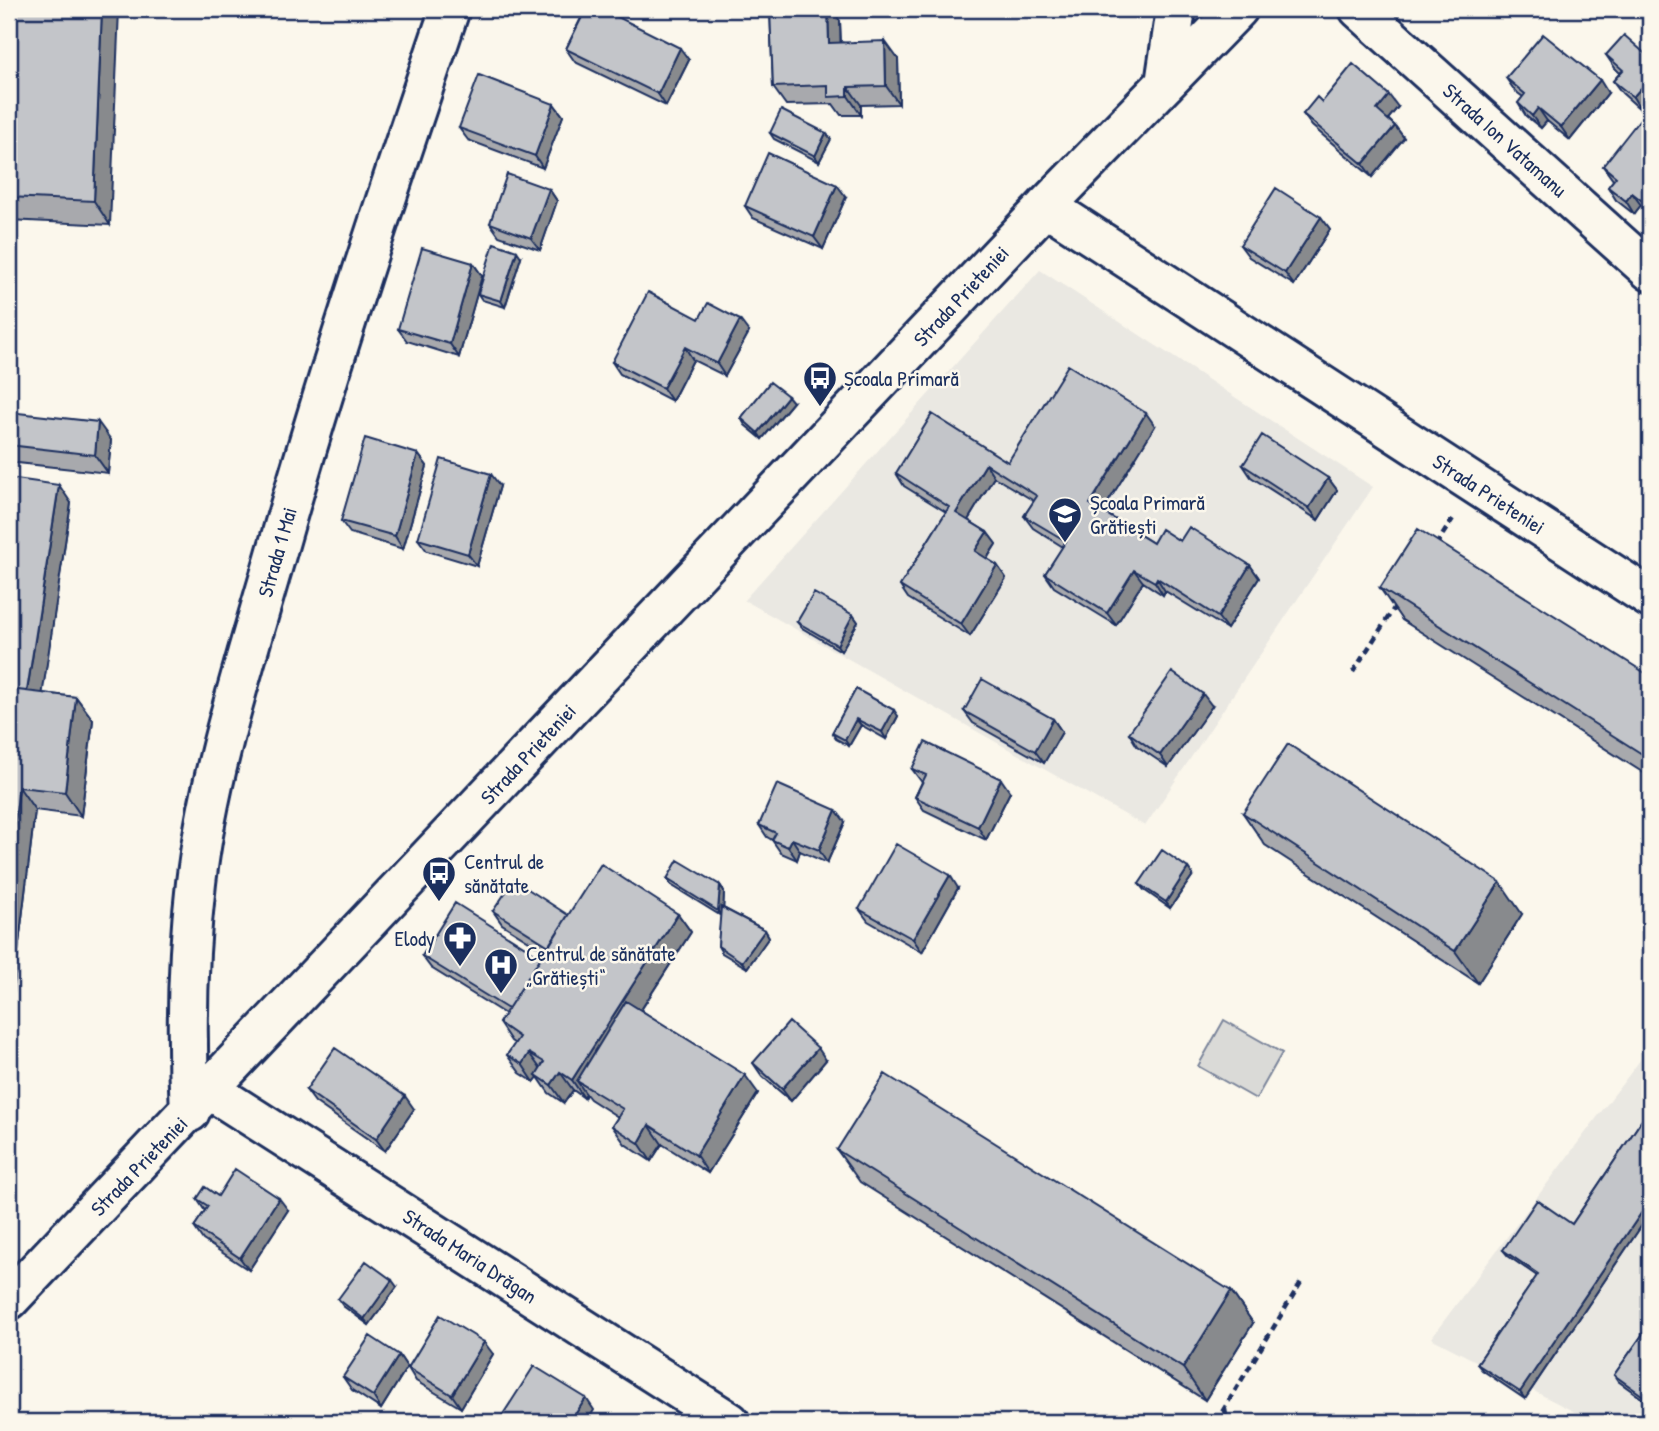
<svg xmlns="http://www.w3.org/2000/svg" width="1659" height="1431" font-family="'Patrick Hand',sans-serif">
	<rect width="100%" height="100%" fill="#fbf7ec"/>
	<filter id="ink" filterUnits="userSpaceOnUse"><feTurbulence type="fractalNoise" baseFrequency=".0143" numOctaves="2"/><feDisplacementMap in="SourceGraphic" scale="14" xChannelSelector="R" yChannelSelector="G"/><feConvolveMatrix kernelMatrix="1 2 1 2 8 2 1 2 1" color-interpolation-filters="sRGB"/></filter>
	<g filter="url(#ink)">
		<path fill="#eae8e2" d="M1040,270L1373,487L1145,826L744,600Z
			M1650,1047V1410L1592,1421L1431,1338Z"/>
		<path fill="#dadad7" stroke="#7a849a" stroke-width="2" d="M1224,1020L1282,1053L1256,1099L1198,1066Z"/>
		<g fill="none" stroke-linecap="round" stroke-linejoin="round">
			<g stroke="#1b2f5e" stroke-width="44">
				<path id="minor" d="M1359,9L1650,271
					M1165,84L1176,9
					M1046,206L1650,598
					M210,1090L730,1422
					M190,1112C186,1036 187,960 196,883C209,770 248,654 279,544C330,364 390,186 450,9
					M9,1300L1046,206L1238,9"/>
			</g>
			<path stroke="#1b2f5e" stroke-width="4.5" stroke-dasharray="7 5" stroke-linecap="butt" d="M1436,545L1454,517
				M1353,672L1396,605
				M1225,1409L1227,1422
				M1216,1422L1303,1279"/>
			<use href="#minor" stroke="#fbf7ec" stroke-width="38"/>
		</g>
		<path fill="#a8a9ad" stroke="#1b2f5e" stroke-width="2" d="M9,9L110,225L9,220Z
			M582,9H611L609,13L689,60L666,106L575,62L566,49L584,12Z
			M770,9H843L842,12L832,9L840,21L841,42L898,59L899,104L861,105V115H841L833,104L786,105L773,87Z
			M1606,55L1650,58L1641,110L1622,93L1613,81L1620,73L1615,68Z
			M1506,78L1608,93L1570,140L1547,121L1541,128L1526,116L1518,103L1523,97L1515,91Z
			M1322,102L1398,107L1388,119L1395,126L1404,138L1372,177L1312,126L1303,114Z
			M554,104L563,116L543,168L468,140L459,128Z
			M1650,120V213L1641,205L1634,214L1616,200L1608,187L1613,180L1603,166Z
			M770,133L831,139L819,162L774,139Z
			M549,189L557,201L540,250L499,236L490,223Z
			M846,197L823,249L753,218L745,206Z
			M1321,217L1330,229L1294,285L1249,257L1240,245Z
			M521,257L505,307L482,300L478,294Z
			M473,263L482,276L459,357L407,341L398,329Z
			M699,319L749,332L725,376L693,360L672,401L620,374L612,362Z
			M793,402L762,439L745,425L741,418Z
			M9,412L111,440L108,473L9,462Z
			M1155,426L1102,511L1153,543L1180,541L1250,565L1259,578L1227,629L1165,591L1163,595L1143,582L1116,625L1054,587L1045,574L1063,547L1033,528L1024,516L1034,501L994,477L968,520L987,532L996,544L987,559L997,565L1006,578L970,636L908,598L900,586L946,512L904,486L896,473L1008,462Z
			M418,454L427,466L403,549L350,533L341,521Z
			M1243,465L1328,478L1337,490L1318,520L1251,477Z
			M9,478L71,503L42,693L76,697L93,720L81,816L35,810L10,1018H9Z
			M500,486L477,566L427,551L418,539Z
			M1380,588L1650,676V777L1402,620Z
			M853,615L858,622L841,651L802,628L797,622Z
			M856,689L898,716L886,739L861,725L849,746L836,739L832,733Z
			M1212,706L1168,767L1137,746L1129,733Z
			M964,711L1053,719L1062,732L1044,763L973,723Z
			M912,769L1010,792L986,840L924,810L915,797L922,782L921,781Z
			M1243,813L1522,914L1478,983L1265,845Z
			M845,822L827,863L800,851L797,860L781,853L772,840L767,837L759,825Z
			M1188,868L1193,875L1170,908L1144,890L1139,884Z
			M667,879L720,885L724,891L723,908L765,930L769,937L747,968L722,953L718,946L721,916L671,885Z
			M958,888L922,952L868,921L859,909Z
			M493,911L568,915L678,914L691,932L641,1010L758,1093L708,1173L662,1144L651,1161L625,1144L612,1126L618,1117L590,1099L586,1094L584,1098L573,1090L564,1103L549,1093L538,1077L534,1082L520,1073L507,1055L515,1044L511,1041L499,1023L505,1014L431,968L422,956L541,957L545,951L502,924Z
			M826,1060L791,1101L762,1076L753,1063Z
			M306,1090L414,1109L385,1151L315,1102Z
			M1650,1108V1213L1525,1399L1482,1370L1477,1364L1537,1276L1508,1256L1503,1250L1572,1224Z
			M837,1150L1231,1291L1253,1323L1205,1400L860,1182Z
			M218,1196L288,1210L249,1270L203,1240L194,1227L205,1211L197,1199Z
			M397,1287L369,1325L343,1306L338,1299Z
			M1650,1324V1404L1618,1381L1614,1375Z
			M493,1354L461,1408L416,1381L408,1368Z
			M399,1355L407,1367L381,1409L352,1390L343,1377Z"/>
		<path fill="#888a8d" stroke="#1b2f5e" stroke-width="2" d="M102,9H119L110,225L94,201Z
			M828,9H832L840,21L841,61L829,43Z
			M885,41L898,59L899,104L886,86Z
			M680,48L689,60L666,106L658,94Z
			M1650,78V100L1641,110L1633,97Z
			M1600,80L1608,93L1570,140L1561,127Z
			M848,87L861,105V115L848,96Z
			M1389,95L1398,107L1385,123L1377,110Z
			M554,104L563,116L543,168L535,156Z
			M1538,108L1547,121L1541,128L1532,116Z
			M1395,126L1404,138L1372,177L1363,164Z
			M826,133L831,139L819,162L815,156Z
			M837,185L846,197L823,249L814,237Z
			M549,189L557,201L540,250L531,238Z
			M1632,193L1641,205L1634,214L1626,201Z
			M1321,217L1330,229L1294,285L1285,273Z
			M517,251L521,257L505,307L501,301Z
			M473,263L482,276L459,357L450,344Z
			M740,320L749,332L725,376L717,364Z
			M685,347L693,360L672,401L663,388Z
			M788,396L793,402L762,439L758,433Z
			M1146,413L1155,426L1099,517L1090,504Z
			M98,422L111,440L108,473L95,455Z
			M418,454L427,466L403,549L395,536Z
			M986,464L994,477L965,525L956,513Z
			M491,474L500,486L477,566L468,554Z
			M1328,478L1337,490L1318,520L1309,508Z
			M59,485L71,503L40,710L27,692Z
			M987,532L996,544L983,564L975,551Z
			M997,565L1006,578L970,636L961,624Z
			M1250,565L1259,578L1227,629L1218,617Z
			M1134,570L1143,582L1116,625L1107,613Z
			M1157,578L1165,591L1163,595L1155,582Z
			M853,615L858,622L841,651L837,645Z
			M1203,694L1212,706L1168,767L1160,755Z
			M76,697L93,720L81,816L65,792Z
			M894,710L898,716L886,739L882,732Z
			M856,719L861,725L849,746L845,740Z
			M1053,719L1062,732L1044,763L1035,751Z
			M1001,779L1010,792L986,840L978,827Z
			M19,787L35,810L10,1018L9,1016V870Z
			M836,810L845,822L827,863L819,850Z
			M792,839L800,851L797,860L788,847Z
			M1188,868L1193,875L1170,908L1166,902Z
			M950,875L958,888L922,952L913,939Z
			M1500,882L1522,914L1478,983L1455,951Z
			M720,885L724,891L723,918L718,911Z
			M678,914L691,932L590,1089L577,1081L586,1094L584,1098L572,1080Z
			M765,930L769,937L747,968L742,962Z
			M818,1048L826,1060L791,1101L782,1089Z
			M529,1053L542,1071L536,1075L538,1077L534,1082L522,1064Z
			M560,1072L573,1090L564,1103L551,1085Z
			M745,1075L758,1093L708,1173L696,1155Z
			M405,1096L414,1109L385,1151L376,1139Z
			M649,1125L662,1144L651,1161L639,1143Z
			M279,1198L288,1210L249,1270L240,1258Z
			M1650,1200V1213L1525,1399L1520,1392Z
			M392,1280L397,1287L369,1325L364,1319Z
			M1231,1291L1253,1323L1205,1400L1183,1368Z
			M484,1342L493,1354L461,1408L452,1395Z
			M399,1355L407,1367L381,1409L373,1396Z
			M586,1398L594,1410L587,1422H570Z"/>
		<path fill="#c3c5c9" stroke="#1b2f5e" stroke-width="2" d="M9,9H102L94,201L9,197Z
			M586,9H602L680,48L658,94L566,49Z
			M770,9H828L829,43L885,41L886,86L848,87V96L828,97V85L773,87Z
			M1543,34L1600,80L1561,127L1538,108L1532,116L1518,103L1525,94L1506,78Z
			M1624,35L1650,58V78L1633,97L1613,81L1623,70L1606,55Z
			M1353,64L1389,95L1377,110L1395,126L1363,164L1303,114L1317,97L1322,102Z
			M479,75L554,104L535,156L459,128Z
			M781,110L826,133L815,156L770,133Z
			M1643,115L1650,120V207L1632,193L1626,201L1608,187L1616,177L1603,166Z
			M768,153L837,185L814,237L745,206Z
			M507,174L549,189L531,238L490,223Z
			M1276,188L1321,217L1285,273L1240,245Z
			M494,243L517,251L501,301L478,294Z
			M422,248L473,263L450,344L398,329Z
			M648,292L699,319L708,303L740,320L717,364L685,347L663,388L612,362Z
			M1068,365L1146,413L1090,504L1153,543L1161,529L1180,541L1189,527L1250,565L1218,617L1157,578L1155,582L1134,570L1107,613L1045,574L1066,541L1024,516L1037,496L986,464L956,513L987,532L975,551L997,565L961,624L900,586L949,507L896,473L932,414L1008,462Z
			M770,382L788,396L758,433L741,418Z
			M9,412L98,422L95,455L9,445Z
			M1262,435L1328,478L1309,508L1243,465Z
			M365,438L418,454L395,536L341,521Z
			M441,459L491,474L468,554L418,539Z
			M9,478L59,485L27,691L9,689Z
			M1418,529L1650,676V759L1380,588Z
			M814,593L853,615L837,645L797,622Z
			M1172,672L1203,694L1160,755L1129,733Z
			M982,679L1053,719L1035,751L964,711Z
			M9,689L76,697L65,792L19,787L9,870Z
			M856,689L894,710L882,732L856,719L845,740L832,733Z
			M925,742L1001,779L978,827L915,797L926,775L912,769Z
			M1288,744L1500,882L1455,951L1243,813Z
			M777,784L836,810L819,850L792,839L788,847L772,840L776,833L759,825Z
			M896,844L950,875L913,939L859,909Z
			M1162,850L1188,868L1166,902L1139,884Z
			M678,860L720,885L718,911L667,879Z
			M601,864L678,914L572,1080L560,1072L551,1085L536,1075L544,1062L529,1053L522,1064L507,1055L519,1037L499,1023Z
			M514,880L568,915L549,946L493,911Z
			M455,903L541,957L508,1009L422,956Z
			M721,907L765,930L742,962L718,946Z
			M626,1001L745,1075L696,1155L649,1125L639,1143L612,1126L623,1109L577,1081Z
			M789,1022L818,1048L782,1089L753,1063Z
			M335,1048L405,1096L376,1139L306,1090Z
			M885,1074L1231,1291L1183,1368L837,1150Z
			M1650,1108V1200L1520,1392L1477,1364L1538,1274L1503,1250L1537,1200L1572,1224Z
			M235,1169L279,1198L240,1258L194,1227L208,1206L197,1199L205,1187L218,1196Z
			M366,1261L392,1280L364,1319L338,1299Z
			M440,1315L484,1342L452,1395L408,1368Z
			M1650,1324V1398L1649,1400L1614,1375Z
			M370,1336L399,1355L373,1396L343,1377Z
			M534,1366L586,1398L570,1422H505L500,1419Z"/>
	</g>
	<defs>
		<g id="bus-pin" transform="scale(1.75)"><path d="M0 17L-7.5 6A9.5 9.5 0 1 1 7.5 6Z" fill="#1b2f5e" stroke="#fbf7ec"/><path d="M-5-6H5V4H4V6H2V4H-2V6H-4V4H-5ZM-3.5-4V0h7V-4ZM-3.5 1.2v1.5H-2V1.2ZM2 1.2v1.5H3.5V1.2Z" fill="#fff"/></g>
		<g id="school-pin" transform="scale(1.75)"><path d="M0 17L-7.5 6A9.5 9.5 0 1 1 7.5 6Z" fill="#1b2f5e" stroke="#fbf7ec"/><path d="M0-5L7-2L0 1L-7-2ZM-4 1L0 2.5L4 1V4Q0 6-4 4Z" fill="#fff"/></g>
		<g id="pharmacy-pin" transform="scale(1.75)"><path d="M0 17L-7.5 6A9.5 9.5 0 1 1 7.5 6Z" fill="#1b2f5e" stroke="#fbf7ec"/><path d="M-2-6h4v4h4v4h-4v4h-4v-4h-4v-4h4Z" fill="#fff"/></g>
		<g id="hospital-pin" transform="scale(1.75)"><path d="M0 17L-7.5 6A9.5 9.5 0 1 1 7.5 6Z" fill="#1b2f5e" stroke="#fbf7ec"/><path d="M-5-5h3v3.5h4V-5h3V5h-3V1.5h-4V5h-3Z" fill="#fff"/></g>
	</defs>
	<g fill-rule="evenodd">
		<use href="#bus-pin" x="820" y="378"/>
		<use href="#school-pin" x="1065" y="514"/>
		<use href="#bus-pin" x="439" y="873"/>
		<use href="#pharmacy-pin" x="460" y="938"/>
		<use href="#hospital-pin" x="501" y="965"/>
	</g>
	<g text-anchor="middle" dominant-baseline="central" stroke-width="5" stroke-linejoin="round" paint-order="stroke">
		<g font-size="21" fill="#1b2f5e" stroke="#fbf7ec">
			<text transform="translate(1505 140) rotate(42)">Strada Ion Vatamanu</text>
			<text transform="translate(961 296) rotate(-47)">Strada Prieteniei</text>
			<text transform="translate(1489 494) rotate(33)">Strada Prieteniei</text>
			<text transform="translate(277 552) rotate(-74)">Strada 1 Mai</text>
			<text transform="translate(528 754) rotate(-47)">Strada Prieteniei</text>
			<text transform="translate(139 1166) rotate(-46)">Strada Prieteniei</text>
			<text transform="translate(470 1256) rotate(33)">Strada Maria Drăgan</text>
		</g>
		<g font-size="21" fill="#1b2f5e" stroke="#fbf7ec" text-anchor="start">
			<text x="844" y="378">Școala Primară</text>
			<text x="1090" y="502">Școala Primară<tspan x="1090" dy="24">Grătiești</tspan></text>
			<text x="464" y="861">Centrul de<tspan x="464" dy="24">sănătate</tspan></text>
			<text x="435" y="938" text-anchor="end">Elody</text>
			<text x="526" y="953">Centrul de sănătate<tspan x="526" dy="24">„Grătiești“</tspan></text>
		</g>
	</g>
	<rect width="1659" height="1431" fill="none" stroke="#fbf7ec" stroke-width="35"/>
	<rect x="18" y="18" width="1624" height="1396" fill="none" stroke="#1b2f5e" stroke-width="2.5" filter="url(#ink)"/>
</svg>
